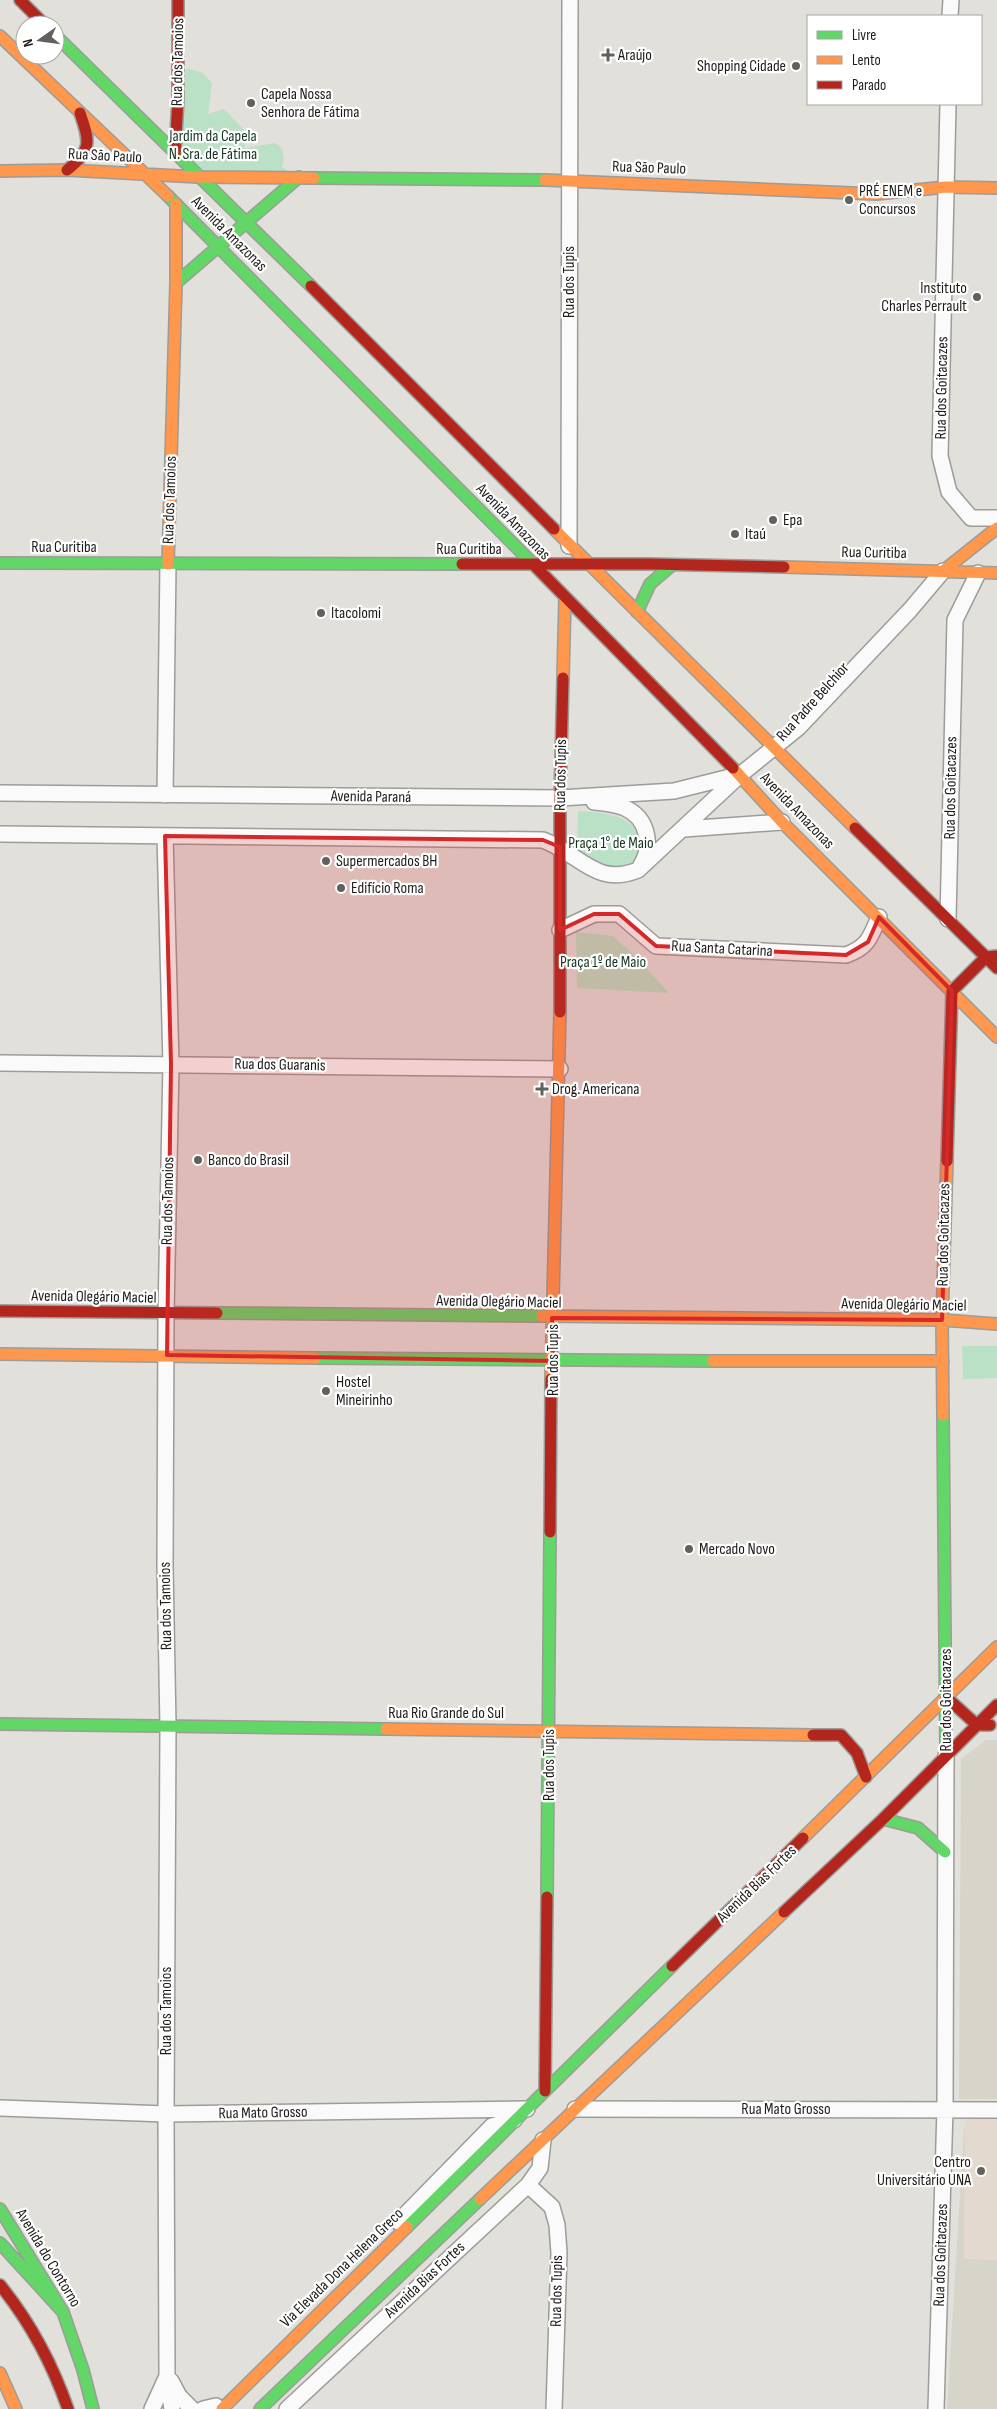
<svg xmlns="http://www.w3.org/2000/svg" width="997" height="2409" font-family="'Sofia Sans Condensed',sans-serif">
	<rect width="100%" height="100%" fill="#e1e0db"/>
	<path fill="#d7d4ca" d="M986,1740H997V2099H959L961,1759Z
		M964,2128H997V2409H947Z"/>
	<path fill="#e4d9ce" d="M965,2119H997V2260L964,2259Z"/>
	<path fill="#bae0c5" d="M189,69L203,73L212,83L208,114L224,109L245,131V148L275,143L282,148L284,160L282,167L299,177H198L175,154L178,72Z
		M578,811C603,813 632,813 642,841L637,863L627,868L600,867L577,850Z
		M576,932L613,936L634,955L669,993L577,988Z
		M962,1346H997V1378L963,1379Z"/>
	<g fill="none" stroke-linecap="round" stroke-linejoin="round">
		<g stroke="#9d9c99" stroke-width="18">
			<path id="street" d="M950,16L951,0
				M948,104L940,456L949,492L971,518H997
				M569,546L570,0
				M0,793L560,798L674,791L738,775
				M165,795L168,564
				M594,802C604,803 615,804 625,808C648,818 653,846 641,865
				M684,829L782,822
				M0,834L543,840C580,854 596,887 638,870L740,775L798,728L910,610L943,571
				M165,836L171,1064L166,1314L165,1566L168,1726L166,2114L167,2376L172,2409
				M948,919L955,620L978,573
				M560,930L594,914H619L656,946L846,955C868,947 870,938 879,917
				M0,1063L560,1069
				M0,2108L166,2114L527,2109
				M575,2109L997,2110
				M528,2185L552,2207L557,2225L559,2253L554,2409
				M398,2222L492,2126L514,2120
				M171,2381L179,2396L192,2409
				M152,2409L167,2376
				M203,2409L216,2406
				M287,2409L528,2185L540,2168L543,2140
				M936,2409L945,2109L946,1755"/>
		</g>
		<g stroke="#9d9c99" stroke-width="14">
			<path id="fast" d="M55,35L311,286
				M314,178L545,180
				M168,196L534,565
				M176,283L299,177
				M0,563L462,564
				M637,612L650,584L672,565
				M217,1313L542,1316
				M315,1358L713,1361
				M943,1415L946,1755
				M0,1724L386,1729
				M883,1819L918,1828L945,1852
				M547,1897L550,1532
				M0,2209L63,2312L83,2370L93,2409
				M407,2227L672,1966
				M0,2243L63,2312
				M260,2409L480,2199"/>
		</g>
		<g stroke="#9d9c99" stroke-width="14">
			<path id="slow" d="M0,36L168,196
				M0,171L67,170L198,177L314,178
				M545,180L876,194L946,187L997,188
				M554,529L855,828
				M168,564L176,283V204
				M784,567L997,573
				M943,571L997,528
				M563,678L565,598
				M733,768L782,822L997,1037
				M542,1316L942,1320L997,1324
				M0,1354L315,1358
				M713,1361H943
				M551,1379L560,1012
				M943,1415L942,1320L947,1161
				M386,1729L813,1735
				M803,1838L997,1647
				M480,2199L784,1912
				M0,2373L16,2409
				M222,2409L407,2227"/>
		</g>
		<g stroke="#9d9c99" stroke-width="14">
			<path id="jam" d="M20,0L45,25
				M175,154L178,99V0
				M67,170C92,150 90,142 80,113
				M311,286L554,529
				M462,564H650L784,567
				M534,565L733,768
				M855,828L997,968
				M560,1012V798L563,678
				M947,1161L952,991L986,957L997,956
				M0,1311L217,1313
				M550,1532L551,1379
				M946,1697L977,1725H990
				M813,1735H841L857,1753L866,1777
				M784,1912L883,1819L997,1705
				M672,1966L803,1838
				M545,2091L547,1897
				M0,2285C31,2323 52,2363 68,2409"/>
		</g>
		<use href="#street" stroke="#fafafa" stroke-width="15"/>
		<use href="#fast" stroke="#63d668" stroke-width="11"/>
		<use href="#slow" stroke="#ff974d" stroke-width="11"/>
		<use href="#jam" stroke="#b3261e" stroke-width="11"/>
	</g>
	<path fill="#d62828" fill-opacity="0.2" stroke="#d62828" stroke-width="4" stroke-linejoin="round" d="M165,836L543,840L560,847V930L594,914H619L656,946L846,955L868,942L879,917L952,991L942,1320L552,1318L553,1361L167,1355L171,1064Z"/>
	<g fill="#62615d" stroke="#fff" stroke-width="2">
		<path d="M605.5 47.5h5v5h5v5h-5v5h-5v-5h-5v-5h5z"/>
		<circle cx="796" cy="66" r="5"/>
		<circle cx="251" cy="103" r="5"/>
		<circle cx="849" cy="200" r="5"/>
		<circle cx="977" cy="297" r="5"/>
		<circle cx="773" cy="520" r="5"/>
		<circle cx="735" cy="534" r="5"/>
		<circle cx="321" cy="613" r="5"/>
		<circle cx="326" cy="861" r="5"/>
		<circle cx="341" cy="888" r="5"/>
		<path d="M539.5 1081.5h5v5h5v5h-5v5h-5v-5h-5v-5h5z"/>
		<circle cx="198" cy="1160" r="5"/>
		<circle cx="326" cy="1391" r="5"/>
		<circle cx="689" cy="1549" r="5"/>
		<circle cx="981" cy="2171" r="5"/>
	</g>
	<g text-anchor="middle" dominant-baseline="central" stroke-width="4.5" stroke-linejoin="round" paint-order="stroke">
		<g font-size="16" fill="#1e1c19" stroke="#fff" text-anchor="start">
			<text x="618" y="55">Araújo</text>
			<text x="786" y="66" text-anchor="end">Shopping Cidade</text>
			<text x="261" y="94">Capela Nossa<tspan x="261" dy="18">Senhora de Fátima</tspan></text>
			<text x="859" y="191">PRÉ ENEM e<tspan x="859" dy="18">Concursos</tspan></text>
			<text x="967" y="288" text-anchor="end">Instituto<tspan x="967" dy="18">Charles Perrault</tspan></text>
			<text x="783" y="520">Epa</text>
			<text x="745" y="534">Itaú</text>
			<text x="331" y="613">Itacolomi</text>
			<text x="336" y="861">Supermercados BH</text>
			<text x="351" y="888">Edifício Roma</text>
			<text x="552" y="1089">Drog. Americana</text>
			<text x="208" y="1160">Banco do Brasil</text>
			<text x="336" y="1382">Hostel<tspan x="336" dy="18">Mineirinho</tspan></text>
			<text x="699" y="1549">Mercado Novo</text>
			<text x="971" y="2162" text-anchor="end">Centro<tspan x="971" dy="18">Universitário UNA</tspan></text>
		</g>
		<g font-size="16" fill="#1e1c19" stroke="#fff">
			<text transform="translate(178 62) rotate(-89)">Rua dos Tamoios</text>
			<text transform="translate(105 156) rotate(3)">Rua São Paulo</text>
			<text transform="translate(649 168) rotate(2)">Rua São Paulo</text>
			<text transform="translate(229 234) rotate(45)">Avenida Amazonas</text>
			<text transform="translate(569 282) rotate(-90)">Rua dos Tupis</text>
			<text transform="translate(942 388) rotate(-89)">Rua dos Goitacazes</text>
			<text transform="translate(170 500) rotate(-88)">Rua dos Tamoios</text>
			<text transform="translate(513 522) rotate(46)">Avenida Amazonas</text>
			<text x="64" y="547">Rua Curitiba</text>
			<text x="469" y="549">Rua Curitiba</text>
			<text transform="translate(874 553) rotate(1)">Rua Curitiba</text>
			<text transform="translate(813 702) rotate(-48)">Rua Padre Belchior</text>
			<text transform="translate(561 775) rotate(-89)">Rua dos Tupis</text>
			<text transform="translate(951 788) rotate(-89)">Rua dos Goitacazes</text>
			<text transform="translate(371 797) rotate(1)">Avenida Paraná</text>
			<text transform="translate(797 811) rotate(46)">Avenida Amazonas</text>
			<text transform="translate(722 949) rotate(3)">Rua Santa Catarina</text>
			<text transform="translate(280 1065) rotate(1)">Rua dos Guaranis</text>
			<text transform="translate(168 1201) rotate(-89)">Rua dos Tamoios</text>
			<text transform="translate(944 1235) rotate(-89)">Rua dos Goitacazes</text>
			<text transform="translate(94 1297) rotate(1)">Avenida Olegário Maciel</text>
			<text transform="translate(499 1302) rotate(1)">Avenida Olegário Maciel</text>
			<text transform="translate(904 1305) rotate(1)">Avenida Olegário Maciel</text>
			<text transform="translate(553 1360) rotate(-90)">Rua dos Tupis</text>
			<text transform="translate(166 1606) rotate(-91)">Rua dos Tamoios</text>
			<text transform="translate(946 1700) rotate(-90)">Rua dos Goitacazes</text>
			<text x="446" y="1713">Rua Rio Grande do Sul</text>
			<text transform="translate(549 1765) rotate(-90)">Rua dos Tupis</text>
			<text transform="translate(757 1884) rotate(-44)">Avenida Bias Fortes</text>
			<text transform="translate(166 2011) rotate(-90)">Rua dos Tamoios</text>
			<text x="786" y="2109">Rua Mato Grosso</text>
			<text transform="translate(263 2113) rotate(-1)">Rua Mato Grosso</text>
			<text transform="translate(941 2255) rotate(-88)">Rua dos Goitacazes</text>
			<text transform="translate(48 2258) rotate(59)">Avenida do Contorno</text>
			<text transform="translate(342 2268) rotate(-44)">Via Elevada Dona Helena Greco</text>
			<text transform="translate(425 2280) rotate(-43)">Avenida Bias Fortes</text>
			<text transform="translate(557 2291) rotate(-89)">Rua dos Tupis</text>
		</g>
		<g font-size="16" fill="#163623" stroke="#fff">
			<text x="213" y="136">Jardim da Capela<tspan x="213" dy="18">N. Sra. de Fátima</tspan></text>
			<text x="611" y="843">Praça 1° de Maio</text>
			<text x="603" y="962">Praça 1º de Maio</text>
		</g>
	</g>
	<rect x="807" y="15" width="175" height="90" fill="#ffffff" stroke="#a5a4a3"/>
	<rect x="817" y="31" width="25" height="8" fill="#63d668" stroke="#a5a4a3"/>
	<text x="852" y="40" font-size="15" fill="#1e1c19">Livre</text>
	<rect x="817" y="56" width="25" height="8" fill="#ff974d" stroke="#a5a4a3"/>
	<text x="852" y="65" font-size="15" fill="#1e1c19">Lento</text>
	<rect x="817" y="81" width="25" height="8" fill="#b3261e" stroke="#a5a4a3"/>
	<text x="852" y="90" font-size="15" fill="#1e1c19">Parado</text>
	<g transform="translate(40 40) rotate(256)"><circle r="24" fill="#ffffff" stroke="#a5a4a3"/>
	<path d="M0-4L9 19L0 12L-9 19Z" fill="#62615d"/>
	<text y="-8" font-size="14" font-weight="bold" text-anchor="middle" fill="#1e1c19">N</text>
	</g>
</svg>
